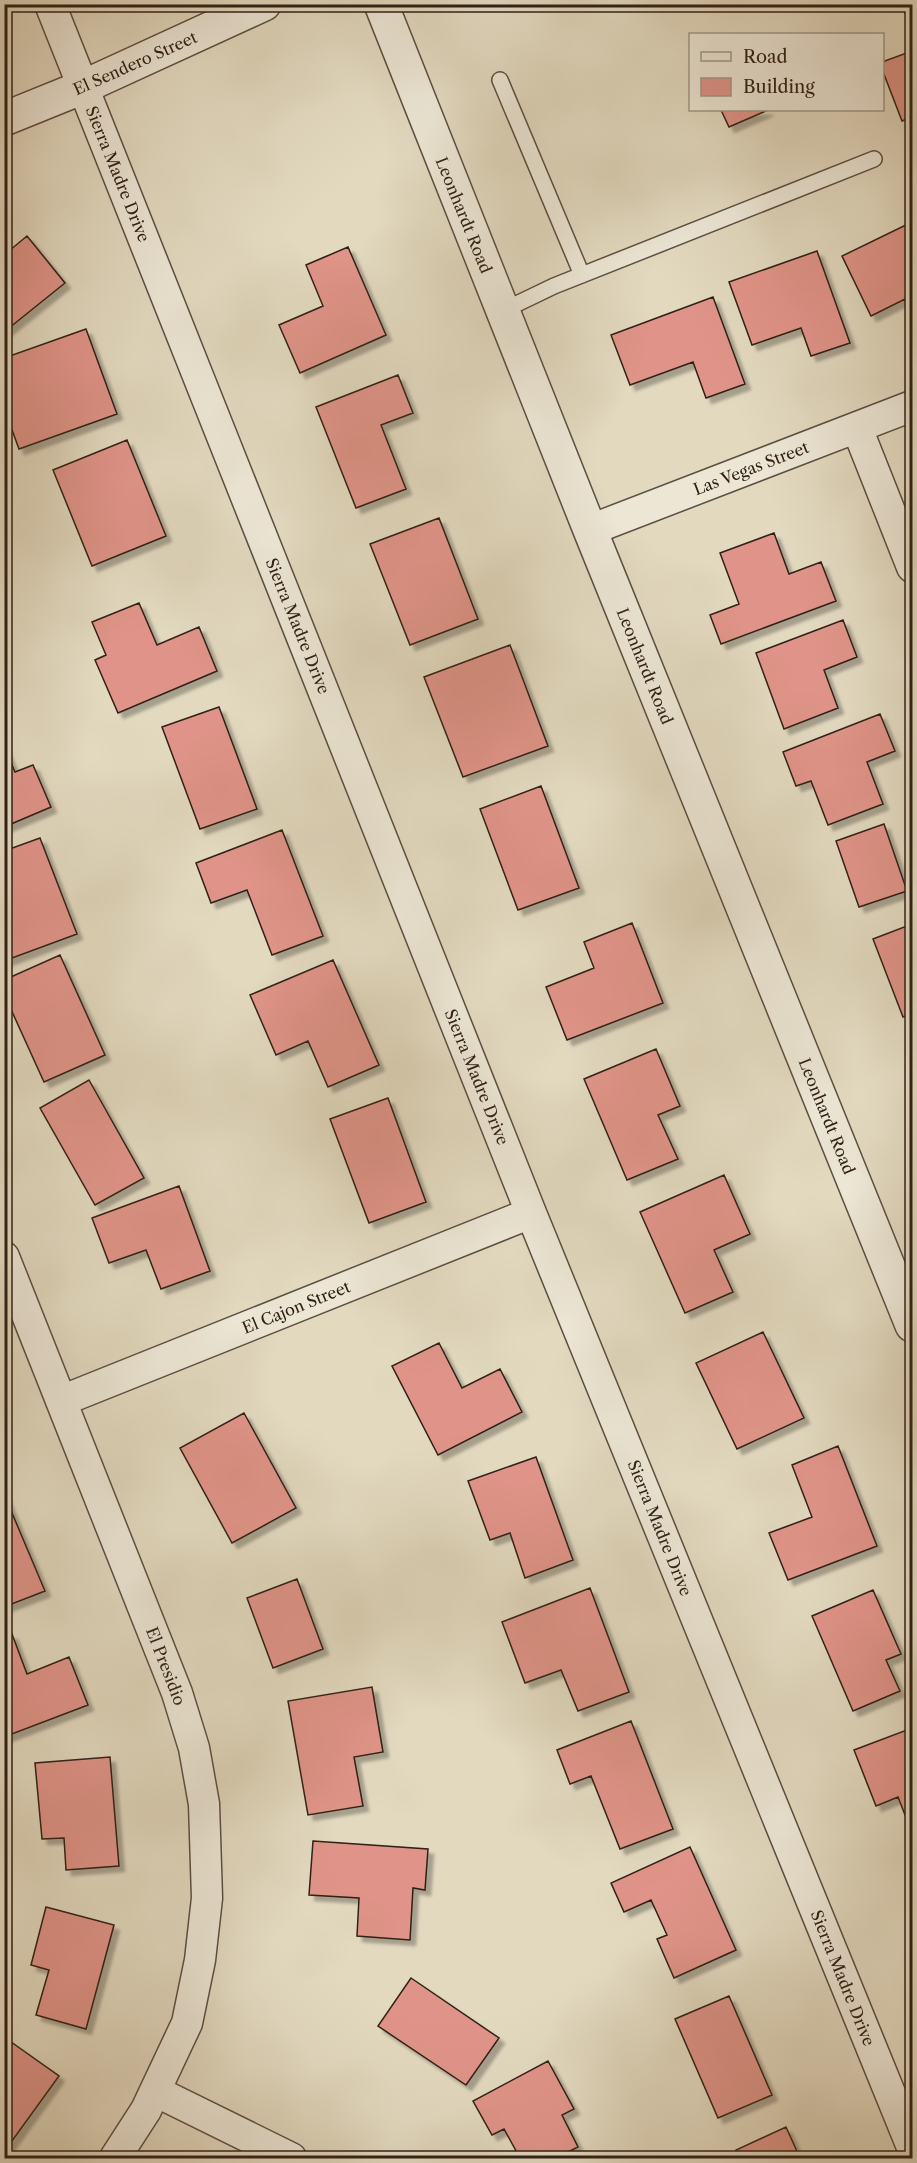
<svg xmlns="http://www.w3.org/2000/svg" width="917" height="2163" font-family="'Libre Caslon Text',serif">
	<defs>
		<filter id="shadow"><feDropShadow dx="5.5" dy="5.5" stdDeviation="1.5" flood-color="#0004"/></filter>
	</defs>
	<rect width="100%" height="100%" fill="#e2d9bf"/>
	<filter id="stains"><feTurbulence type="fractalNoise" baseFrequency=".00333" numOctaves="4"/><feColorMatrix values="0 0 0 0 .2 0 0 0 0 .09 0 0 0 0 .02 0 0 0 .5 -.17"/></filter>
	<radialGradient id="worn" r=".72"><stop offset=".6" stop-color="#630" stop-opacity="0"/><stop offset="1" stop-color="#630" stop-opacity=".3"/></radialGradient>
	<path fill="#e09489" stroke="#302017" stroke-width="1.5" filter="url(#shadow)" d="M912,51V117L902,121L882,69V62Z
		M721,110H768L729,127Z
		M912,222V315L905,299L871,316L842,256Z
		M27,236L65,283L4,332V255Z
		M348,247L386,335L300,373L279,325L323,306L306,265Z
		M817,251L850,343L811,356L801,328L752,345L729,282Z
		M713,297L745,384L706,398L693,362L630,385L611,335Z
		M86,329L117,414L19,449L4,408V358Z
		M398,375L413,413L381,425L406,489L356,508L316,407Z
		M127,440L166,536L92,566L53,470Z
		M439,518L478,619L410,645L370,544Z
		M774,533L789,574L821,562L836,601L721,644L710,615L739,604L720,553Z
		M139,603L157,645L199,627L217,671L118,713L95,660L106,655L92,622Z
		M843,620L857,657L824,670L838,708L784,729L756,653Z
		M510,645L548,746L463,777L424,677Z
		M219,707L257,809L200,829L162,727Z
		M880,714L895,751L867,762L883,804L828,825L811,781L796,786L783,752Z
		M4,747L15,772L33,765L51,807L4,827Z
		M541,786L579,888L518,910L480,809Z
		M884,824L907,891L859,907L836,841Z
		M282,830L323,936L272,955L247,890L211,903L196,863Z
		M40,838L77,934L4,961V911L10,909L4,894V851Z
		M632,923L663,1003L567,1040L546,987L594,968L584,942Z
		M912,924V1013L903,1017L873,939Z
		M60,955L105,1055L44,1082L4,994V980Z
		M333,960L379,1065L328,1087L308,1041L276,1055L250,995Z
		M656,1049L680,1106L658,1115L678,1159L627,1180L584,1079Z
		M89,1080L144,1178L95,1205L40,1108Z
		M388,1098L426,1202L369,1223L330,1119Z
		M724,1175L750,1234L714,1250L733,1292L685,1313L640,1212Z
		M179,1186L210,1271L161,1289L146,1250L109,1263L92,1218Z
		M763,1332L804,1418L737,1449L696,1363Z
		M439,1343L462,1388L500,1369L522,1412L438,1455L392,1366Z
		M244,1413L296,1508L232,1543L180,1448Z
		M838,1446L877,1546L788,1580L769,1533L812,1517L792,1465Z
		M536,1457L573,1560L525,1578L510,1533L490,1540L468,1481Z
		M4,1494L45,1591L4,1607Z
		M297,1579L323,1649L273,1668L247,1598Z
		M590,1588L629,1692L578,1711L561,1670L525,1683L502,1622Z
		M873,1590L901,1654L886,1660L900,1691L853,1711L812,1616Z
		M12,1634L27,1674L69,1657L88,1705L4,1737V1637Z
		M372,1687L383,1752L354,1757L363,1806L308,1815L288,1701Z
		M631,1721L673,1829L620,1849L591,1776L570,1784L557,1750Z
		M912,1728V1833L898,1797L876,1806L854,1750Z
		M110,1757L119,1866L66,1870L64,1838L42,1839L35,1763Z
		M313,1841L428,1849L425,1890L413,1888L410,1940L357,1936L359,1898L309,1895Z
		M690,1847L736,1950L674,1978L657,1939L667,1935L651,1900L624,1912L611,1883Z
		M46,1907L114,1925L86,2029L36,2015L49,1970L31,1965Z
		M411,1978L499,2038L466,2085L378,2026Z
		M729,1996L772,2095L718,2118L675,2019Z
		M4,2037L59,2076L4,2152Z
		M548,2061L574,2109L562,2115L578,2147L556,2158H520L504,2129L492,2135L473,2101Z
		M786,2127L800,2158H740L736,2150Z"/>
	<g fill="none" stroke-linecap="round" stroke-linejoin="round">
		<g stroke="#5c4e41" stroke-width="18">
			<path id="service" d="M911,4L912,9
				M500,80L582,275
				M502,311L554,286L874,159"/>
		</g>
		<g stroke="#5c4e41" stroke-width="33">
			<path id="minor" d="M50,4L531,1213L912,2147
				M857,428L912,567
				M590,530L912,406
				M4,1257L177,1693L194,1748L204,1804L207,1898L200,1960L187,2023L146,2110L115,2158
				M61,1401L531,1213
				M155,2091L291,2158"/>
		</g>
		<g stroke="#5c4e41" stroke-width="36">
			<path id="tertiary" d="M381,4L590,530L912,1325
				M4,119L83,87L264,4"/>
		</g>
		<use href="#service" stroke="#ece6d5" stroke-width="15"/>
		<use href="#minor" stroke="#ece6d5" stroke-width="30"/>
		<use href="#tertiary" stroke="#ece6d5" stroke-width="33"/>
	</g>
	<g text-anchor="middle" dominant-baseline="central" stroke-width="4.5" stroke-linejoin="round" paint-order="stroke">
		<g font-size="16" fill="#302017" stroke="#ece6d5">
			<text transform="translate(135 63) rotate(-24)">El Sendero Street</text>
			<text transform="translate(118 174) rotate(68)">Sierra Madre Drive</text>
			<text transform="translate(464 215) rotate(68)">Leonhardt Road</text>
			<text transform="translate(751 468) rotate(-21)">Las Vegas Street</text>
			<text transform="translate(298 626) rotate(68)">Sierra Madre Drive</text>
			<text transform="translate(645 666) rotate(68)">Leonhardt Road</text>
			<text transform="translate(477 1077) rotate(68)">Sierra Madre Drive</text>
			<text transform="translate(827 1116) rotate(68)">Leonhardt Road</text>
			<text transform="translate(296 1307) rotate(-22)">El Cajon Street</text>
			<text transform="translate(660 1528) rotate(68)">Sierra Madre Drive</text>
			<text transform="translate(166 1666) rotate(69)">El Presidio</text>
			<text transform="translate(843 1978) rotate(68)">Sierra Madre Drive</text>
		</g>
	</g>
	<rect width="917" height="2163" fill="none" stroke="#e2d9bf" stroke-width="24"/>
	<rect x="6" y="6" width="905" height="2151" fill="none" stroke="#302017" stroke-width="3"/>
	<rect x="12" y="12" width="893" height="2139" fill="none" stroke="#302017" stroke-width="1.5"/>
	<rect x="689" y="33" width="195" height="78" fill="#ece6d5" stroke="#a19789" stroke-width="1.5"/>
	<rect x="701" y="52" width="30" height="9" fill="#ece6d5" stroke="#a19789" stroke-width="1.5"/>
	<text x="743" y="63" font-size="18" fill="#302017">Road</text>
	<rect x="701" y="78" width="30" height="18" fill="#e09489" stroke="#a19789" stroke-width="1.5"/>
	<text x="743" y="93" font-size="18" fill="#302017">Building</text>
	<rect width="100%" height="100%" filter="url(#stains)"/>
	<rect width="100%" height="100%" fill="url(#worn)"/>
</svg>
